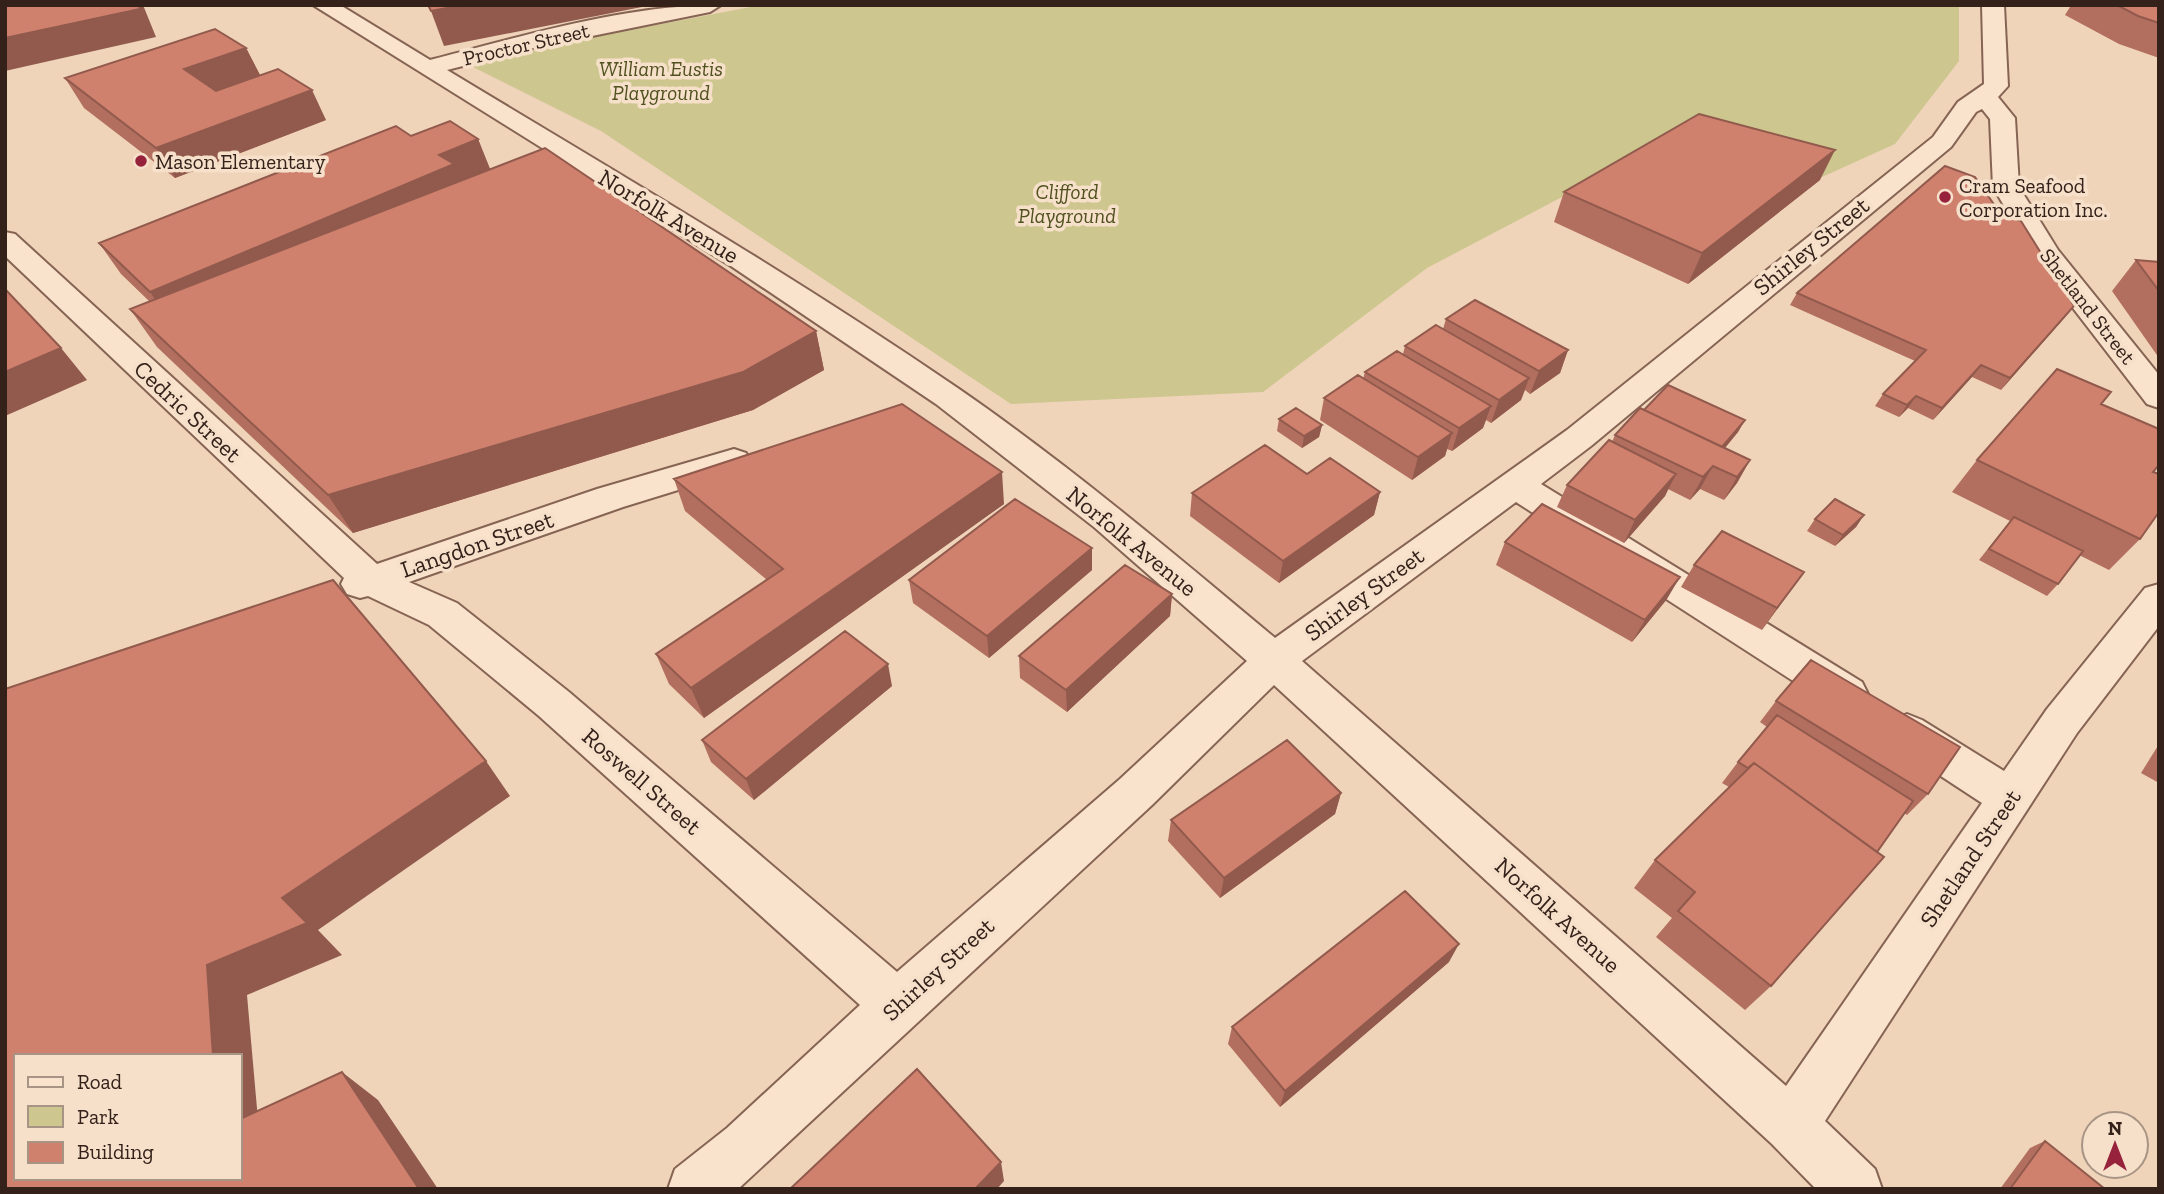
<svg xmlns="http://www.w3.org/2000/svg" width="2164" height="1194" font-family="'Zilla Slab',serif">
	<rect width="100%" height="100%" fill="#efd4ba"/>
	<path fill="#cdc68e" d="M761,5H1959V61L1895,144L1822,177L1674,138L1427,268L1263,392L1011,404L601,131L463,62Z"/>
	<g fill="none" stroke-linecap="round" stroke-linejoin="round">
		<g stroke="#866454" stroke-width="4">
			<path id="minor" d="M313,5H340L430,60C524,36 623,5 721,5L710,12L533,48L447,70C619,174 793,275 959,389C1069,465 1172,552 1275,638L1567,430L1933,137L1958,102L1984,84L1982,5H2004L2008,86L1998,97L2015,118L2019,187L2058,250L2159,375V408L2147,404L2036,260L1993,187L1990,119L1982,109L1976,112L1951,147L1591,446L1541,484L1862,682L1868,694L1862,706L1847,711L1832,706L1516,502L1302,661L1786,1086L1982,803L1892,744L1886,732L1892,720L1907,714L1922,720L2004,771L2047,709L2145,588L2159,584V626L2077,733L1825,1121L1875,1169L1882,1189H1816L1772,1144L1274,685L1152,805L738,1189H668L675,1169L727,1128L860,1005L539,716L429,625L368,596L360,598L347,594L341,584L344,578L5,256V232L15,234L377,564L597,489L734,449L746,453L751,461L746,469L623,507L409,582L457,603L569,692L897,972L1120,779L1247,661L1094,527L936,404L731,266Z"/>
		</g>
		<use href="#minor" fill="#fae3cd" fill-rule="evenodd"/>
	</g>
	<path fill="#b26f5f" d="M2067,5H2159V58L2119,44L2065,15L2070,7Z
		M246,48L260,75L326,120L175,178L84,108L65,78Z
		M411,136L478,139L490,169L816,331L824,370L753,410L353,533L157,347L130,309L149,301L121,274L99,243Z
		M1820,180L1688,284L1554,222L1564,192Z
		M2136,260L2159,262V358L2112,291Z
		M1797,293L2065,317L2001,390L1972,377L1933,420L1908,408L1899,417L1875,406L1883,394L1915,361L1790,305Z
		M1446,319L1568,350L1560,373L1530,394L1525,390L1521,400L1491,423L1486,420L1483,428L1452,451L1447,449L1445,456L1412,480L1320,420L1324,398L1363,379L1365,372L1403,354L1405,346L1443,329Z
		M2101,404L2153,472L2140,539L2109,570L2079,555L2058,584L2047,596L1979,560L2010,521L1952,492L1977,460Z
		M1644,410L1745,420L1738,432L1725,448L1750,460L1737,483L1724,500L1700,489L1690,500L1668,489L1665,496L1624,543L1557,507L1567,485L1612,442L1615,435Z
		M1279,419L1322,425L1319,437L1302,448L1277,431Z
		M1307,474L1380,492L1374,515L1279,583L1190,516L1192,493Z
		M674,479L1004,504L704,718L669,684L656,654L767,580L685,511Z
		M1864,515L1856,527L1835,546L1807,531L1815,519Z
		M1505,542L1667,599L1632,642L1496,565Z
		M1092,548V570L989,658L913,603L909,580Z
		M1694,565L1804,572L1762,630L1681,587Z
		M1172,594L1170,616L1067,712L1020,678L1019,656Z
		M892,686L754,800L711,762L702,740Z
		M1776,701L1928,794L1907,815L1904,813L1771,986L1745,1010L1656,937L1672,918L1634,888L1655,860L1729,787L1722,783L1738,762L1767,727L1760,722Z
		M2159,744V783L2141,773Z
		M1341,793L1335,814L1220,898L1168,841L1171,820Z
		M1449,962L1280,1107L1228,1044L1232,1027Z
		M2045,1141L2105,1189H2000L2030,1148Z"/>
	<path fill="#915a4d" d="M139,5H143L156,37L5,71V38Z
		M463,5H652L444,46L431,11Z
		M246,48L261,77L200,99L184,69Z
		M312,90L326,120L175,178L156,148Z
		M478,139L490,169L172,324L150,292L439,155Z
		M1835,150L1820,180L1688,284L1702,253Z
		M2074,306L2065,317L2001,390L2010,378Z
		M816,331L824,370L753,410L353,533L328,495Z
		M61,348L87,380L5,416V372Z
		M1568,350L1560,373L1530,394L1539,371Z
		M1981,365L1972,377L1933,420L1942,408Z
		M1529,378L1521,400L1491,423L1499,400Z
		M1916,396L1908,408L1899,417L1907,405Z
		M1491,406L1483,428L1452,451L1459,428Z
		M1745,420L1738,432L1714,461L1720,449Z
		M1322,425L1319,437L1302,448L1304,436Z
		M1452,433L1445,456L1412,480L1418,457Z
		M1750,460L1737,483L1724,500L1737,477Z
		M1713,466L1700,489L1690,500L1703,477Z
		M1002,472L1004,504L704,718L691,688Z
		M1676,474L1665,496L1624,543L1635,520Z
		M1380,492L1374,515L1279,583L1283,561Z
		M1864,515L1856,527L1835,546L1843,535Z
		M1092,548V570L989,658L987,636Z
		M1804,572L1788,594L1762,630L1777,608Z
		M1680,577L1667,599L1632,642L1645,620Z
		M1172,594L1170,616L1067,712L1066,690Z
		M888,664L892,686L754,800L746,779Z
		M486,761L510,796L318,930L342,955L247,995L261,1154L240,1142V1056H213L207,965L282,898Z
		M1341,793L1335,814L1220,898L1224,878Z
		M1459,944L1449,962L1280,1107L1285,1091Z
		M342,1072L378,1100L438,1189H419Z
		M1001,1162L1004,1181L997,1189H975Z"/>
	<path fill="#cf816e" stroke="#915a4d" stroke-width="2" d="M5,5H139L140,9L5,38Z
		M428,5H463L431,11Z
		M2117,5H2159V23L2138,16Z
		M215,29L246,48L184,69L216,91L278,69L312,90L156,148L65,78Z
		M1699,114L1835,150L1702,253L1564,192Z
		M450,121L478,139L439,155L454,164L150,292L99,243L396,126L411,136Z
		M545,148L816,331L743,372L328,495L130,309Z
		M1945,166L1975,177L2000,213L2021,221L2074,306L2010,378L1981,365L1942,408L1916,396L1907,405L1883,394L1926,350L1797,293Z
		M2136,260L2159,262V291Z
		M5,289L61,348L5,372Z
		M1475,300L1568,350L1539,371L1446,319Z
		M1436,325L1529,378L1499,400L1405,346Z
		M1397,351L1491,406L1459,428L1365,372Z
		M2057,369L2111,392L2101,404L2159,429V465L2153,472L2159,474V512L2140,539L1977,460Z
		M1358,375L1452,433L1418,457L1324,398Z
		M1668,385L1745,420L1722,447L1644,410Z
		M902,404L1002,472L691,688L656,654L783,569L674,479Z
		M1296,408L1322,425L1304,436L1279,419Z
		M1640,408L1750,460L1737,477L1713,466L1703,477L1615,435Z
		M1609,440L1676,474L1635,520L1567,485Z
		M1265,445L1307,474L1330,458L1380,492L1283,561L1192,493Z
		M1015,499L1092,548L987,636L909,580Z
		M1835,499L1864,515L1843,535L1815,519Z
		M1542,504L1680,577L1645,620L1505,542Z
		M2014,517L2083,551L2058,584L1989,549Z
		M1722,531L1804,572L1777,608L1694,565Z
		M1125,565L1172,594L1066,690L1019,656Z
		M333,580L486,761L282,898L307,923L207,965L213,1056H16V1178H240V1119L342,1072L419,1189H5V689Z
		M845,631L888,664L746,779L702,740Z
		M1811,660L1960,747L1928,794L1776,701Z
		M1777,715L1913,801L1877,852L1754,763L1748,768L1738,762Z
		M1287,740L1341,793L1224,878L1171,820Z
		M1754,763L1884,857L1771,986L1678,911L1695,892L1655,860Z
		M1405,891L1459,944L1285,1091L1232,1027Z
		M917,1069L1001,1162L975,1189H790Z
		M2045,1141L2105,1189H2010Z"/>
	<g fill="#97223c" stroke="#f6e0ca" stroke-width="2.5">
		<circle cx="141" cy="161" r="7"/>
		<circle cx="1945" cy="197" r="7"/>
	</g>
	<g text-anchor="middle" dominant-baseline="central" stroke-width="7" stroke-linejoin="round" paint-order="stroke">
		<g font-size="21" fill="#34211a" stroke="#f6e0ca">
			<text transform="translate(526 44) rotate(-13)">Proctor Street</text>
			<text transform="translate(2088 306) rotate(52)">Shetland Street</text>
		</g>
		<g font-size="21" font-style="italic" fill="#50511f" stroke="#f6e0ca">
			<text x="661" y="68">William Eustis<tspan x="661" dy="24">Playground</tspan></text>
			<text x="1067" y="191">Clifford<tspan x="1067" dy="24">Playground</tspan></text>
		</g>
		<g font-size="21" fill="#34211a" stroke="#f6e0ca" text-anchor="start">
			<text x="155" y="161">Mason Elementary</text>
			<text x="1959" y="185">Cram Seafood<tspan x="1959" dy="24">Corporation Inc.</tspan></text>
		</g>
		<g font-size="24" fill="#34211a" stroke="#f6e0ca">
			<text transform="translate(669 216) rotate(31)">Norfolk Avenue</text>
			<text transform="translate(1811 246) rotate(-39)">Shirley Street</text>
			<text transform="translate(188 411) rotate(43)">Cedric Street</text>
			<text transform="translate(1132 541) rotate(39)">Norfolk Avenue</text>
			<text transform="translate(477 544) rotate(-19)">Langdon Street</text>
			<text transform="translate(1364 594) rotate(-36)">Shirley Street</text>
			<text transform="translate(642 781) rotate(41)">Roswell Street</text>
			<text transform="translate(1970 858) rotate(-56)">Shetland Street</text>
			<text transform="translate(1558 915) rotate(42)">Norfolk Avenue</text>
			<text transform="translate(938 969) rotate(-42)">Shirley Street</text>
		</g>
	</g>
	<rect width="2164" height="1194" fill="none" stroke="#34211a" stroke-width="14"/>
	<rect x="14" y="1054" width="228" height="126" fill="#f6e0ca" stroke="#a89484" stroke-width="2"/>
	<rect x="28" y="1077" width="35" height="10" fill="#fae3cd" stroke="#a89484" stroke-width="2"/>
	<text x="77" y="1089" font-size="21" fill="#34211a">Road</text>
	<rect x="28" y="1106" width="35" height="21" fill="#cdc68e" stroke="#a89484" stroke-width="2"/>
	<text x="77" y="1124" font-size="21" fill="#34211a">Park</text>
	<rect x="28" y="1142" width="35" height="21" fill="#cf816e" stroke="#a89484" stroke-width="2"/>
	<text x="77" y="1159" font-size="21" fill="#34211a">Building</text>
	<g transform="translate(2115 1145)"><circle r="33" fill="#f6e0ca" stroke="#a89484" stroke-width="2"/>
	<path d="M0-5L12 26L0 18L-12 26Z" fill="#97223c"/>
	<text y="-10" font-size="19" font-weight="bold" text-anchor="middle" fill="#34211a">N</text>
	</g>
</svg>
